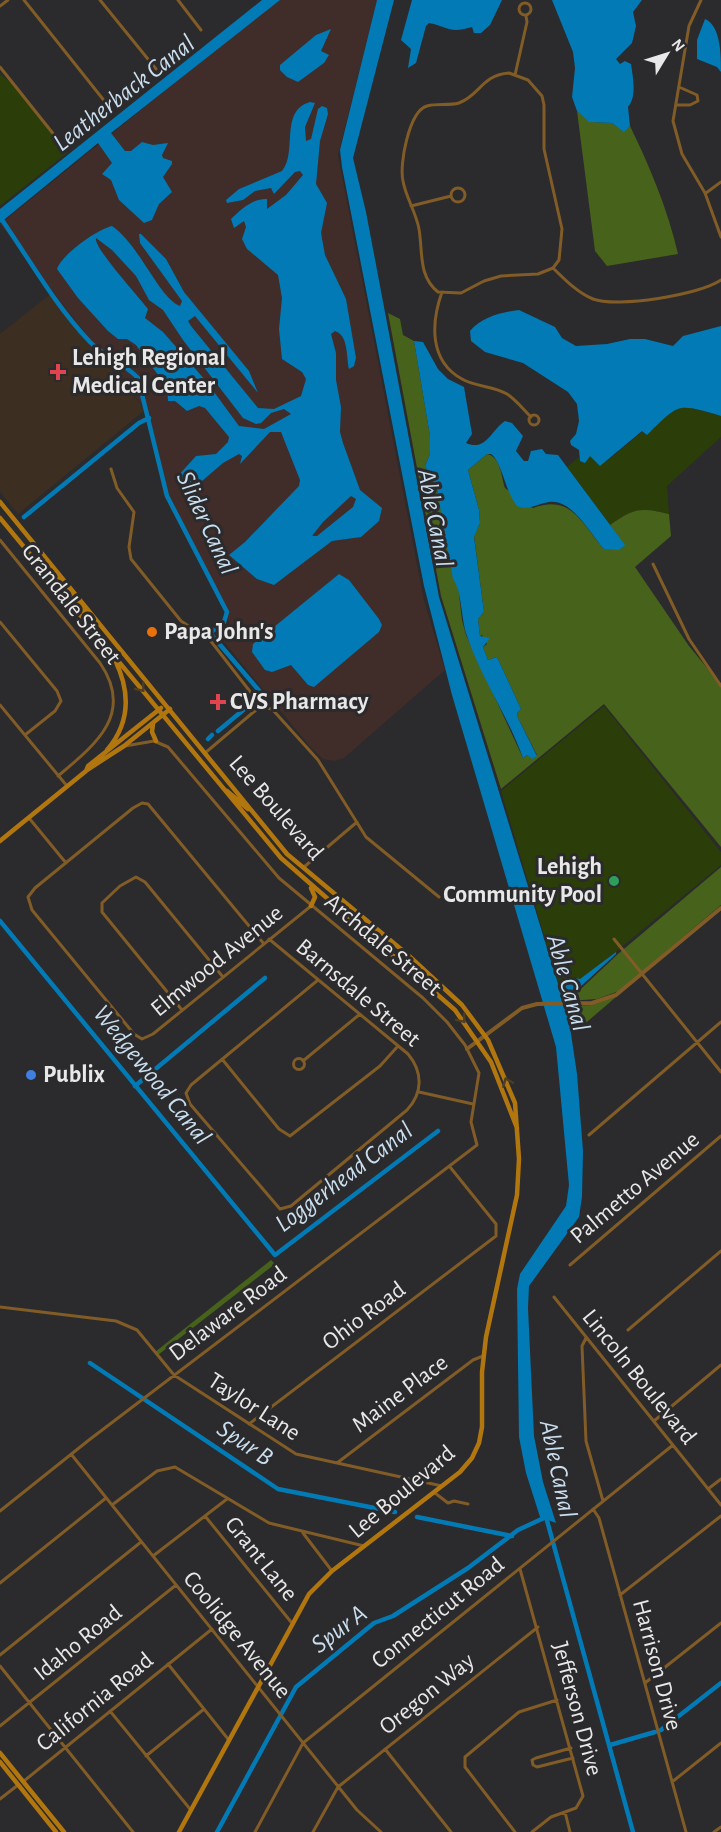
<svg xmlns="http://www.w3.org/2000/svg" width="721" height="1832" font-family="'Alegreya Sans',sans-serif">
	<rect width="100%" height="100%" fill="#2b2a2c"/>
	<path fill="#402c29" d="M277,0H377L338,155L424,600L445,670L344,758L334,761L323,759L311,748L219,636L230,627L228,618L163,494L148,413L0,224Z"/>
	<path fill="#3d2e22" d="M53,292L145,410L18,514L0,492V334Z"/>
	<path fill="#2b3e0a" d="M0,74L14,85L67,153L0,206Z
		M679,407H688L721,416V437L667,486L669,514C642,508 632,509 610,525L567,467L579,457L580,461L589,455L607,461L643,431L647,435L664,416Z
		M604,706L721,852V865L562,996L501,791Z"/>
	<path fill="#47621b" d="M577,111L592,122L612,123L624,131L630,126C650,167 668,210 678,254L607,266L595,251Z
		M388,313L400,319L403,335L414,341L430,436V454L425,466L437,489L458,585L462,620L466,635L523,758L527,755L532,758L537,755L518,718L517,713L521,709L497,657L488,660L483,647L487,644L482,635L480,636L478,619L484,612L474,536L480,523L479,510L468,470L487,454C501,457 501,476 505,488L533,508C572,494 581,523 604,549L624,545L610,525C634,508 640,507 669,514L671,536L635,567L689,646L721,685V847L604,704L501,789L441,596Z
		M721,867V905L619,991L597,999L568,1001L618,954Z
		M616,997L574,1033L568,1006L592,1005Z
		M271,1260L275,1264L158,1355L155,1352Z"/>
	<path fill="#027ab5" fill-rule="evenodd" d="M262,0H280L111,133L125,151H131L142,142L153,145L168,143L162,155L163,158L172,161V164L163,177L172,192L159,204L152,220L144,223L119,200L111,180L102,174L112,163L98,143L0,223V209Z
		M377,0H394L353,158L366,212L439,597L559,987L574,978L580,979L616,952V954L566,1000L577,1074L583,1151L582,1197L579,1217L529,1286L528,1308L534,1436L543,1482L556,1523L540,1517L526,1473L519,1437L517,1289L520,1274L566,1206L569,1185L556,1047L452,695L424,586L342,167L340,150Z
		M412,0H502L490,25L481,33H474L472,27C449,34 449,27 429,23L426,26L416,63L408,68L411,49L401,40Z
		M552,0H642L633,12L636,26L632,43L616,59L620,64L625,61L631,64C633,78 637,96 628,107L630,126L624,132L612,123L589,122L577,111L572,97L575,68L573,52Z
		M705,19C721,26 721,55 721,72L717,67L697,59V40Z
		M331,29L321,51L329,55L324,63L298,82L287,77L280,70V65L316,35Z
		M310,102L315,103L305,127L306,141L311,139L318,109L322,106L327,108L328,114L320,141L316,184L327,203L321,233L325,255L346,299L356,358L354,366L349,369C346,357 349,336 335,331L331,334L336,353V380L341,407L340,432L343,443L360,490L382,508L379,521L361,537L332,541L274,585L257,579L229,555L245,542L299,486L300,480L281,432H270L240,464L242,456L239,454L223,463L202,481L182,486L177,477L196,456L216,454L228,442L229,437L205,408L199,406L187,411L175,401H168L167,387L136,345L127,339H118L108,331L78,298L57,269C62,254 98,229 112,226C139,244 159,298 180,306L182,301L140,243L139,234H141L166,259L184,292L249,371L258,393L195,316L188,321L191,326L258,408L274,409L301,396L306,379L302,372L282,359L279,329L282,298L278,275L247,249L242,239L246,227L244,221L234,228L231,219C240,210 253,198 267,199V209L286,195L303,175L300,171L295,172L274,194L271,188L255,191L243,200L227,203L226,200L239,189L282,171C298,152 279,111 310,102ZM96,238L112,250L136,276L149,300L163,310L183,340L243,418L256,424L261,423L271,413L284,409L291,414L264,429L239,426L206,381L163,332L145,318L148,309C139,297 93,247 96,238ZM351,496L356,499L353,507L317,536H312L323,522Z
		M519,310L555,327L562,338L576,346L607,344L630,339H645L673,346L683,336L721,326V416C676,403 680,403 647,435L642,431L600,466L590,456L585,463L580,461L579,450L571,445L570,441L576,434L579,421L577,404L568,392L523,363L485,352L471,341L470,331C482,317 502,312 519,310Z
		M414,341L423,342L438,369L448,379L464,387L472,434L466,443C486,452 491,430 505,421L512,423L523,436L516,451L524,461H528L531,451L542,449L546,454L558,455L625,545L619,550L604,549C590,534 573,499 549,502C536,504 529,511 517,506C505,491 502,462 491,454H487L468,470L479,510L480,523L474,537L484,612L478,619L480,636L490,638L483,647L488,660L497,657L521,709L517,713L518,718L537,756L532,759L527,755L523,758C508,716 481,678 467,636C461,620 462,590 453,579L437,489L425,466L430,454V436Z
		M339,574L349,580L379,619L382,625L379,632L314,687L308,685L291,665L272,672L265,670L252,652L253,644Z"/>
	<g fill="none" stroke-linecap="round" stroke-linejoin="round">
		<path stroke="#027ab5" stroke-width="4.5" d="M0,217C30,260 54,304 90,342C105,357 124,363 138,378L167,496L227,612L224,622L210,633L262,694L260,696
			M24,517L139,423L149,418
			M218,731L254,701
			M208,739L212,735
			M0,921L275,1255L438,1131
			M135,1086L265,978
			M90,1363L278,1489L395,1512
			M417,1517L512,1536
			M546,1517L633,1832
			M661,1730L721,1683
			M610,1745L655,1732
			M217,1832L296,1687L374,1623L393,1616L468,1568L518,1530L546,1517"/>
		<path stroke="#815c27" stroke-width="3" d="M24,0L110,108
			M100,0L156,69
			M178,0L201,30
			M701,0L689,26L673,121L682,154L705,193L721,237
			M519 9a6 6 0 1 1 12 0a6 6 0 1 1-12 0Z
			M0,6L8,0
			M0,67L63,146
			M509,73L528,80L542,96L544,105V149L562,229L559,260L553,268L538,274L501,276L484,281L461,293L438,292C418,276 423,252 419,229C416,212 406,198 403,181C399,165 409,111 427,106C437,103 448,106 459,103C480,95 482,75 509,73Z
			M515,75L527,22L526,16
			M676,105H690L698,101L697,95L679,87
			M451 195a7 7 0 1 1 14 0a7 7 0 1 1-14 0Z
			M706,193L721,182
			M411,206L451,196
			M553,268C564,279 578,293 593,299C617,308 700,295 721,280
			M442,292C431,323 429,361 462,379C476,387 494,386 507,394C516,400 523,409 531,417
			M529 420a5 5 0 1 1 10 0a5 5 0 1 1-10 0Z
			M111,469L117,488L134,512L129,547L131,559L181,621L210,640L262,707
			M0,540L100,663C135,714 95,745 58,776
			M653,564L689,639L721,686
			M0,622L57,691L61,701L55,711L25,735
			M0,705L67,786
			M205,753L256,710L262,707L272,709L318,760L366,837L439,897
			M29,818L66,863
			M304,867L357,822
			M269,939L408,1054C423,1072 423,1093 407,1110L291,1206L280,1209L190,1104L186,1093L191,1085L318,980
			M614,939L721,1072
			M264,944L148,804L142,803L133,808L35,888L28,897L32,910L134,1034L142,1039L153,1034L311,906
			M182,1010L102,912V903L120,886L136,877L145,882L223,977
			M293.5 1064a5.5 5.5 0 1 1 11 0a5.5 5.5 0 1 1-11 0Z
			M222,1059L279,1129L290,1136L380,1066L398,1046
			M303,1061L360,1014
			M419,1092L473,1104
			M589,1135L721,1022
			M570,1265L721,1136
			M554,1297L721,1505
			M0,1307L116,1321L137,1330L174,1375L296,1454L442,1486
			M628,1330L721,1251
			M586,1338L582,1346L586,1441L603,1501
			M654,1421L721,1365
			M249,1424L496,1236V1224L450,1167
			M71,1454L357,1810L381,1832
			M337,1463L473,1360L483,1356
			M708,1489L721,1479
			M435,1493L448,1503L454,1501L468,1504
			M112,1505L157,1471L175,1467L269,1523L364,1546
			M593,1509L599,1518L686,1832
			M0,1511L89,1440L477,1145L471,1122L479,1073L465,1045L447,1022L423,998L279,878L168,747L154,741L125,746
			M205,1516L291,1622
			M303,1533L332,1571
			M153,1556L227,1499
			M520,1569L583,1796L576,1808L551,1817L532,1832
			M0,1583L106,1498
			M620,1595L721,1516
			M0,1655L141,1542
			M168,1664L228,1739
			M0,1666L133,1832
			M645,1683L721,1623
			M110,1711L190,1809
			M0,1726L176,1585
			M571,1748L536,1758L532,1760L533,1765L537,1767L573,1758
			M385,1749L451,1832
			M146,1756L204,1709
			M24,1781L212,1629
			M672,1782L721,1743
			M0,1799L18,1785
			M565,1812L570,1832
			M255,1832L303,1743L673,1445
			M313,1832L338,1787L538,1627
			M515,1832L465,1767V1757L519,1712L557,1700
			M714,1832L721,1827"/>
		<path stroke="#815c27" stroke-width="4" d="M467,1049L522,1008L537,1004L592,1003L616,995L721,908"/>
		<path stroke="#b2760f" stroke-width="4.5" d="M0,502L287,854L408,955L462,1005L488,1040L515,1103L519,1159L517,1195L486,1337L482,1372V1427L479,1443L472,1458L460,1472L332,1571L309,1594L179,1832
			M0,518L281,858L455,1010L491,1062L517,1128
			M51,577L57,579L89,618L98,622
			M153,724L152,732L156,741
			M107,750C131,722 130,691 115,660
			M87,770L124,746L170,709
			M227,791L248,809
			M0,841L86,771L88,766L161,708
			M311,906L315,897L311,888
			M345,913L375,933L379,931
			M0,1753L64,1832
			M0,1762L56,1832"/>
	</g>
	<defs><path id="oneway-chevron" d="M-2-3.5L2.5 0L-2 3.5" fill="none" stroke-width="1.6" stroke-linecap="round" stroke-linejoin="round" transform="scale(1.5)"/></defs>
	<g stroke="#4d3d25">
		<use href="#oneway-chevron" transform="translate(141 688) rotate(51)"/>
		<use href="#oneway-chevron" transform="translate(462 1019) rotate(52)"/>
		<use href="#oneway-chevron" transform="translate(507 1082) rotate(-113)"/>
	</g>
	<g fill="#e0444e" stroke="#2b2a2c" stroke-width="2">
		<path d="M55 363h6v6h6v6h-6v6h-6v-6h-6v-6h6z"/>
		<path d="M215 693h6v6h6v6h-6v6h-6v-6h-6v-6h6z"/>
	</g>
	<circle fill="#e8710a" stroke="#2b2a2c" stroke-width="2" cx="152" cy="632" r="6"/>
	<circle fill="#2e9e5b" stroke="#2b2a2c" stroke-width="2" cx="614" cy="881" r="6"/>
	<circle fill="#3f7fe0" stroke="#2b2a2c" stroke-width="2" cx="31" cy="1075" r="6"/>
	<g text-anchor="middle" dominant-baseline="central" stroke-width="6" stroke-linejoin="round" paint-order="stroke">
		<g font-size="24" font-weight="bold" fill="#e9e8e9" stroke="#2b2a2c" text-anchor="start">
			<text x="72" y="358">Lehigh Regional<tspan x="72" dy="28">Medical Center</tspan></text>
			<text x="164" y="632">Papa John's</text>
			<text x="230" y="702">CVS Pharmacy</text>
			<text x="602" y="867" text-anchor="end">Lehigh<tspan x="602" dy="28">Community Pool</tspan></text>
			<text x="43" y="1075">Publix</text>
		</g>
		<g font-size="24" fill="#e9e8e9" stroke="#2b2a2c">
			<text transform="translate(71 604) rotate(52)">Grandale Street</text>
			<text transform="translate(276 808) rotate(49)">Lee Boulevard</text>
			<text transform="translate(383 945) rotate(40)">Archdale Street</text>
			<text transform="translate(217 961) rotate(-39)">Elmwood Avenue</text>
			<text transform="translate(358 993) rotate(40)">Barnsdale Street</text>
			<text transform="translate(635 1188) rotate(-40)">Palmetto Avenue</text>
			<text transform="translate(228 1314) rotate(-37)">Delaware Road</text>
			<text transform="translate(364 1316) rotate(-37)">Ohio Road</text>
			<text transform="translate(639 1377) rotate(51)">Lincoln Boulevard</text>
			<text transform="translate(400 1394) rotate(-37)">Maine Place</text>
			<text transform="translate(254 1407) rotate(33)">Taylor Lane</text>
			<text transform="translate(402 1492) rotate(-40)">Lee Boulevard</text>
			<text transform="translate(261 1559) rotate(51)">Grant Lane</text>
			<text transform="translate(438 1613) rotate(-39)">Connecticut Road</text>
			<text transform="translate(237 1635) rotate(51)">Coolidge Avenue</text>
			<text transform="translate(78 1643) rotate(-39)">Idaho Road</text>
			<text transform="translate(657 1665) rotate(75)">Harrison Drive</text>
			<text transform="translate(427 1694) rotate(-39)">Oregon Way</text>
			<text transform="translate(95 1702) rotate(-39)">California Road</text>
			<text transform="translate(577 1709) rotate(75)">Jefferson Drive</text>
		</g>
		<g font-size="26" font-style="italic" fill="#c9deee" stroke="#2b2a2c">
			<text transform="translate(124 93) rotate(-38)">Leatherback Canal</text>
			<text transform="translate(435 518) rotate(79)">Able Canal</text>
			<text transform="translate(207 523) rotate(65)">Slider Canal</text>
			<text transform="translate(568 983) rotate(74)">Able Canal</text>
			<text transform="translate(152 1075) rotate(51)">Wedgewood Canal</text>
			<text transform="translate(344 1177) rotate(-37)">Loggerhead Canal</text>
			<text transform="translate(245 1443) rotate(34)">Spur B</text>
			<text transform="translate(558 1469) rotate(78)">Able Canal</text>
			<text transform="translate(339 1629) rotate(-37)">Spur A</text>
		</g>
	</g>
	<g transform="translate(667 54) rotate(52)" stroke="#2b2a2c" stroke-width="4.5" paint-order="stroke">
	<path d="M0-4.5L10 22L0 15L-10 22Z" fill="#e9e8e9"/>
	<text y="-9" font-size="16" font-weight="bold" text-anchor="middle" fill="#e9e8e9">N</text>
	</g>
</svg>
